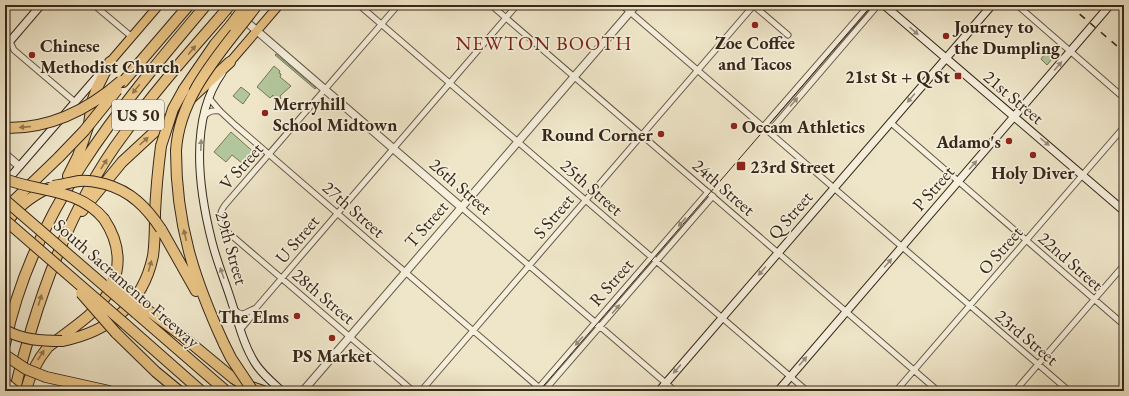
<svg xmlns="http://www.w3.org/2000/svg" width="1129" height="396" font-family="'EB Garamond',serif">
	<rect width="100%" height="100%" fill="#efe6c9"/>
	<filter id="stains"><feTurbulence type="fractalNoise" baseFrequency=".005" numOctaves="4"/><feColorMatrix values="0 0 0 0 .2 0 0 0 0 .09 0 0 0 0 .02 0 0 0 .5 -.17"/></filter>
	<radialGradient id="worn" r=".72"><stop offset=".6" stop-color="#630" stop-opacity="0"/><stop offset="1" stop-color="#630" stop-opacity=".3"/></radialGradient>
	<path fill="#b3c69b" stroke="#74765a" d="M1050,47L1057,53L1047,65L1041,59Z
		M276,54L316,88L315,89L275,55Z
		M274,66L280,71L279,73L281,74L280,77L291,86L280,96L281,98L278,101L273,97V95L270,98L257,87Z
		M241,87L250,94L243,104L233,96Z
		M231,132L257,155L247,167L232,155L226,162L214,152Z"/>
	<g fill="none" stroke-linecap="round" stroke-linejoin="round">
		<g stroke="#645745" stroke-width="7">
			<path id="minor" d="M94,5L132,37
				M359,5L807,391
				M398,5L225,205C219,213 218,222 224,229L413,391
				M491,5L938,391
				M622,5L1069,391
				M753,5L788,35
				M1017,5L1124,98
				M5,31L14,50L75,102
				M209,98L220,111L235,125L543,391
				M204,116C209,111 213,110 220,111
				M890,122L1124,325
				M763,127L869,5
				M769,132L878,5
				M461,207L675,391
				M235,310C243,318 247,311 256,308
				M241,329L251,317L256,308L517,5
				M421,391L754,5
				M536,391L708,192
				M544,391L713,196
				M896,391L1124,127
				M1015,391L1124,265"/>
		</g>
		<g stroke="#645745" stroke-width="9">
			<path id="tertiary" d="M227,5L461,207
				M5,154L19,166
				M303,391L636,5"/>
		</g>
		<g stroke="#362719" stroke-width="9">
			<path id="secondary" d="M884,5L1124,211
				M5,47L41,5
				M222,73C189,119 199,191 212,242C217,262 225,281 231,300C238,321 243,344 255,363C262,374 272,382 282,391
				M5,183L103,70
				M659,391L992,5
				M778,391L1110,5"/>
		</g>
		<g stroke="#362719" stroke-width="10">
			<path id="primary" d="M110,62L159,5
				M230,62L279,5"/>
		</g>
		<g stroke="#362719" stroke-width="12">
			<path id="motorway" d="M123,82L189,5
				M184,89L215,44L231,25
				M176,151C176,224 194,279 224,344
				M68,176L78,156L89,124L92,102L97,88L110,62
				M5,209L59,157
				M82,211L122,162L230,62
				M5,225C16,208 31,196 49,188
				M161,229L196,291
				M142,306L181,335L233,378L243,384L263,391
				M136,313L226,391
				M125,324L201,391
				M116,333L156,372L179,391
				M62,341C109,332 143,304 153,256C155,242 155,227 155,213C156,191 158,169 161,146
				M5,344C32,210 120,107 206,5
				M46,377L109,391
				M15,391C19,369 26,348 32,327C53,258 81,191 124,134C153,93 187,55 220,17
				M26,391C29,376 38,359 48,347C61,337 75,327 87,317C119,290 128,255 104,219"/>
		</g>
		<use href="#minor" stroke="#f5efdc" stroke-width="5"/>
		<use href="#tertiary" stroke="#f5efdc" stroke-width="7"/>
		<use href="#secondary" stroke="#f5efdc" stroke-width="7"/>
		<use href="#primary" stroke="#e8c384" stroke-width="8"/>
		<use href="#motorway" stroke="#e8c384" stroke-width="10"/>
		<path stroke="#362719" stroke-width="1" d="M539,391L872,5"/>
		<path stroke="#362719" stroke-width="1.5" stroke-dasharray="7 7" stroke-linecap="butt" d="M1069,5L1124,52"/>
		<g stroke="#362719" stroke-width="9" stroke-linecap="butt">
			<path id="secondary-bridge" d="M5,381L17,391"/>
		</g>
		<g stroke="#362719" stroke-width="12" stroke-linecap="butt">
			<path id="motorway-bridge" d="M220,17L230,5
				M231,25L246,5
				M5,128C50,129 88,110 121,81
				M161,146L173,109L184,89
				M176,151C179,94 224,49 257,5
				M59,157L84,131L117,90
				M5,179C41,193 78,188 104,219
				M53,186C62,185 71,182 80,181C88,180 97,182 105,184C131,191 147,208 161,229
				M5,200L136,313
				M5,220L125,324
				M111,283L142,306
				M81,293L116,333
				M5,330C23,340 41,341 62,341
				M224,344L231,358L253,391
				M5,355L26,369L46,377"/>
		</g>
		<use href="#secondary-bridge" stroke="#f5efdc" stroke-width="7"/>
		<use href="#motorway-bridge" stroke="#e8c384" stroke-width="10"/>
	</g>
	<defs><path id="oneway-solid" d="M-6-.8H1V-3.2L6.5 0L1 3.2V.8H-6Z"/></defs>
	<g fill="#968b7a">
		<use href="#oneway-solid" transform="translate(914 31) rotate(41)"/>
		<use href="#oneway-solid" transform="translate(1058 66) rotate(-49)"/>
		<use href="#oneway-solid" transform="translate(911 98) rotate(131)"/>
		<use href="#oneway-solid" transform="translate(794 102) rotate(-49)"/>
		<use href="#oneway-solid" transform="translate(1045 142) rotate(39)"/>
		<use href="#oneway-solid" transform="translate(201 145) rotate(-88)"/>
		<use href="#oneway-solid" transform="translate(973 165) rotate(-49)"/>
		<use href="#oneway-solid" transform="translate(682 222) rotate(131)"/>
		<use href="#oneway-solid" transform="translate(888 263) rotate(-49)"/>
		<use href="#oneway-solid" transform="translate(762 271) rotate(131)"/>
		<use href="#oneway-solid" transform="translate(222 273) rotate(-109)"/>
		<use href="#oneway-solid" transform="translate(616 309) rotate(-49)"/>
		<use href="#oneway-solid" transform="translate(579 341) rotate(131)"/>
		<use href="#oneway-solid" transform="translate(803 361) rotate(-49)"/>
		<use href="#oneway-solid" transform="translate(677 369) rotate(131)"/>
	</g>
	<g fill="#8f754e">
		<use href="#oneway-solid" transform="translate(192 50) rotate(-50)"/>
		<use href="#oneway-solid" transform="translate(136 89) rotate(129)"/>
		<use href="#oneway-solid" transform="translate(25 127) rotate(175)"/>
		<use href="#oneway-solid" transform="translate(144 141) rotate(-42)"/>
		<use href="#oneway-solid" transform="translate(104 164) rotate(-57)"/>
		<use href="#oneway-solid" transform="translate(185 235) rotate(-103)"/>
		<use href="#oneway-solid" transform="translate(150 266) rotate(-74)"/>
		<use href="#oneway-solid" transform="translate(40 300) rotate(-73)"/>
		<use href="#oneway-solid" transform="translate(41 355) rotate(-57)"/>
	</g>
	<g fill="#8f2418" stroke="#f5efdc" stroke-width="1.5">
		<circle cx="755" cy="25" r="4"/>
		<circle cx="946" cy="36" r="4"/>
		<circle cx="32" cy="55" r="4"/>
		<rect x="954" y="72" width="8" height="8" rx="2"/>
		<circle cx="265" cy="113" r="4"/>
		<circle cx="734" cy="126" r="4"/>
		<circle cx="661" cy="134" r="4"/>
		<circle cx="1009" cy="141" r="4"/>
		<circle cx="1033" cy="155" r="4"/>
		<rect x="736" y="161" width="10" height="10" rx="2"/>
		<circle cx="297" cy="316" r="4"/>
		<circle cx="332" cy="338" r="4"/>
	</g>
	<g text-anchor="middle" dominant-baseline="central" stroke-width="3.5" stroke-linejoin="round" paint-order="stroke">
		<rect fill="#f5efdc" stroke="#6f6354" stroke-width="1" x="112" y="100" width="52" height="30" rx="3"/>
		<g font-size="17" font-weight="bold" fill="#362719">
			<text x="138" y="115">US 50</text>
		</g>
		<g font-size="18" font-weight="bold" fill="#362719" stroke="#f5efdc" text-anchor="start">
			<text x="954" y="26">Journey to<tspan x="954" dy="21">the Dumpling</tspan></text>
			<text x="755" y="42" text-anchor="middle">Zoe Coffee<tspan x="755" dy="21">and Tacos</tspan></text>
			<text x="40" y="45">Chinese<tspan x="40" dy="21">Methodist Church</tspan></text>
			<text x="950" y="76" text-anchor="end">21st St + Q St</text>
			<text x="273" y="103">Merryhill<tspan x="273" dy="21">School Midtown</tspan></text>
			<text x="742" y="126">Occam Athletics</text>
			<text x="653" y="134" text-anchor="end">Round Corner</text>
			<text x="1001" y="141" text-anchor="end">Adamo's</text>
			<text x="750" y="166">23rd Street</text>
			<text x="1033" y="172" text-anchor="middle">Holy Diver</text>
			<text x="289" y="316" text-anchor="end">The Elms</text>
			<text x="332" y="355" text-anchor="middle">PS Market</text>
		</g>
		<g font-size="18" fill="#362719" stroke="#f5efdc">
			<text transform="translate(1014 97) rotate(40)">21st Street</text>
			<text transform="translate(241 166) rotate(-49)">V Street</text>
			<text transform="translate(461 186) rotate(41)">26th Street</text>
			<text transform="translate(592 187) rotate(41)">25th Street</text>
			<text transform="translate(724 187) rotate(41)">24th Street</text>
			<text transform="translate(933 188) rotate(-49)">P Street</text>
			<text transform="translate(354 209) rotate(41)">27th Street</text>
			<text transform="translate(790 215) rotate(-49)">Q Street</text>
			<text transform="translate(553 216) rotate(-50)">S Street</text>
			<text transform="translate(426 224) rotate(-49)">T Street</text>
			<text transform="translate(297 239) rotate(-50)">U Street</text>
			<text transform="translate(232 248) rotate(74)">29th Street</text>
			<text transform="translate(1000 250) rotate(-49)">O Street</text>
			<text transform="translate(1071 261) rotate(41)">22nd Street</text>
			<text transform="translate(611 282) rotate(-49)">R Street</text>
			<text transform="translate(127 283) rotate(41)">South Sacramento Freeway</text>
			<text transform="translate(324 296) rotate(40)">28th Street</text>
			<text transform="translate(1027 337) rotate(40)">23rd Street</text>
		</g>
		<g font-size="20" letter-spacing="1" fill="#7a1f14" stroke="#f5efdc">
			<text x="544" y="43">NEWTON BOOTH</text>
		</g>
	</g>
	<rect width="1129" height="396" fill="none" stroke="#efe6c9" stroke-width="20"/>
	<rect x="6" y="6" width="1117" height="384" fill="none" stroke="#362719" stroke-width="2"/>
	<rect x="10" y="10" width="1109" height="376" fill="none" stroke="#362719"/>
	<rect width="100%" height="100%" filter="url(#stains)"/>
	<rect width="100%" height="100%" fill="url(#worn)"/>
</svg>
